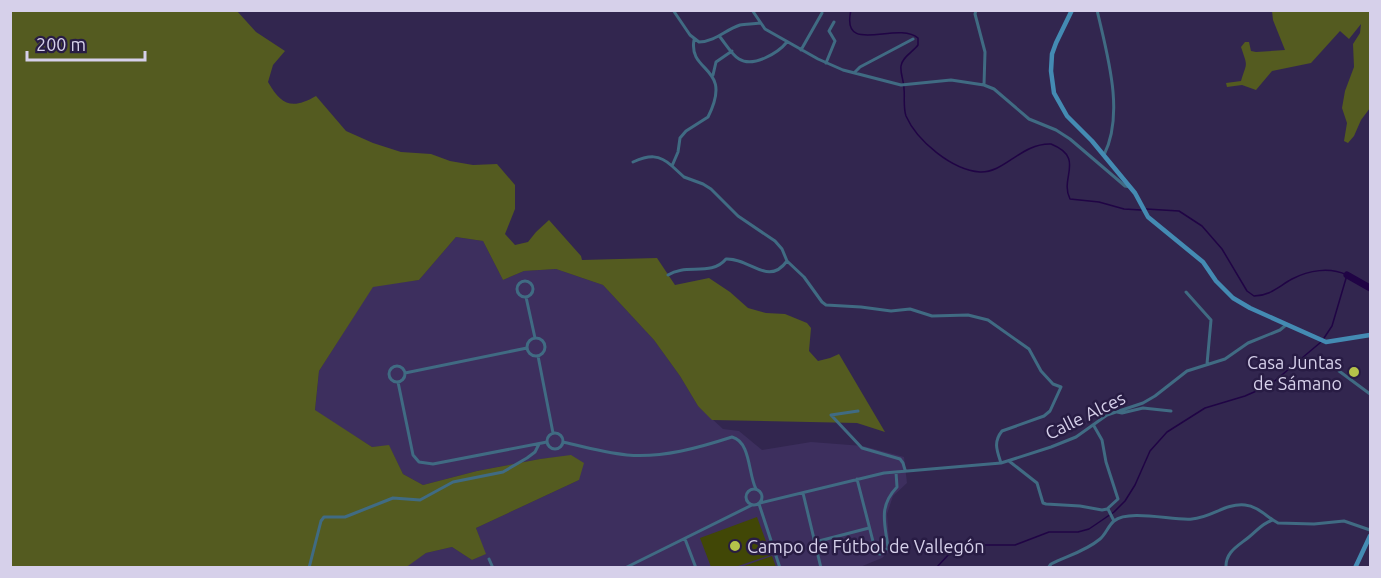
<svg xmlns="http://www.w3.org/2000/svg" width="1381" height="578" font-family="Ubuntu,sans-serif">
	<rect width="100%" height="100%" fill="#32264f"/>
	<path fill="#3d2f5e" d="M456,237L483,241L503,280L524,271L556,269L603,285L654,340L680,376L698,406L723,429L739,431L762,450L811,442L863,446L904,457L907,483L893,496L887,514L890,551L882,558L860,567H405L426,553L452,547L472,560L485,554L476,528L579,480L571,456L540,459L477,471L423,485L403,474L389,446L372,447L315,411L319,371L373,286L419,280Z"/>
	<path fill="#414706" d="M757,517L771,555L735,567H711L700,538Z
		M772,556L776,567H741Z"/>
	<path fill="#545b20" d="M10,11H237L256,32L285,51L273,65L268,82C281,105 292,110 316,96L346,131L373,143L401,152L431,154L450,161L473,165L497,164L515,185V209L505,234L515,245L528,242L536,232L549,220L581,256L582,260L657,258L675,285L709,278L730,292L748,308L766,313L785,314L807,323L811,328L809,351L818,361L830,358L839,354L885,432L857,423L712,420L698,406L680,376L654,340L603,285L556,269L524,271L503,280L483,241L456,237L419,280L373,287L319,371L315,410L372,447L389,445L403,474L423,485L477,471L540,459L571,455L584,463L579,480L476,528L486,554L472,560L452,547L426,553L405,568L11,567Z
		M1272,11H1370V108L1361,120L1354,136L1348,143L1344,141L1347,123L1342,108L1345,91L1354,67L1353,44L1360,33L1361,24L1349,39L1340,31L1311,63L1272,71L1256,90L1242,85L1227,87L1226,83L1241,81C1247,61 1248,68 1241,47L1245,42H1249L1251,51L1256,52L1285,50L1273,20Z"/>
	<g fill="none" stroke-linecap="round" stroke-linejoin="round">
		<path stroke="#200445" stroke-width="1.5" d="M851,10C840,57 897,20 918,38V45C913,52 902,57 901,66C900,73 904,81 904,89C905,97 903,107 906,116C917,141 952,170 980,172C1005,173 1021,143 1051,144C1086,158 1059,178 1070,199L1099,202L1124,209L1141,210
			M1146,209L1179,211L1202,226L1222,249L1247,291L1254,296C1270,296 1279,286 1292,279C1309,270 1330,267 1347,275L1332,326L1324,338
			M936,568L952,551L983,545H1015L1049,532H1078L1089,529L1114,512L1125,501L1135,485L1150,451L1167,432L1205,408L1245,396L1270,385L1321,342"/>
		<path stroke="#200445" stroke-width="7" d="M1347,275L1370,288"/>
		<path stroke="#406b83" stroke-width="3" d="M673,10L690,35L699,42C716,41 725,30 740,25C746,24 753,24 760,23
			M752,10L765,29L818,59L843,70L901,85L951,80L984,85L994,89L1029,119L1056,130L1070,139L1125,186L1130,187
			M976,10L975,14L985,52L984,85
			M1097,10C1107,54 1125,113 1104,155
			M720,37C725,43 732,55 739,59C753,68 778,53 787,42
			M694,40C688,74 734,65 708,117L686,131L680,138L678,152L672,166L684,177L703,184L711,189L738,216L775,241L782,249L787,261L804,277L822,302L826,305L861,307L891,311L910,309L932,316L968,315L988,320L1029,349L1041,371L1053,384L1061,387L1050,411L1044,416L1002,431C993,442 997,451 1001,463
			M801,50L822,13
			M826,63L835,41L829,31L834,22
			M855,72L860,67L913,39
			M713,75L716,62L732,51
			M633,162C649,155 659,154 672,166
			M668,275C686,263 711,277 726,259C751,258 768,287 787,261
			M517 289a8 8 0 1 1 16 0a8 8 0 1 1-16 0Z
			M1186,292L1211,320L1207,364
			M526,297L535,338
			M527 347a9 9 0 1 1 18 0a9 9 0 1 1-18 0Z
			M538,356L553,433
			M389 374a8 8 0 1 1 16 0a8 8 0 1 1-16 0Z
			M1339,371L1370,394
			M405,373L527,348
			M398,382L413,455L419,462L433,464L547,442
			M858,411L831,415L862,448L900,459L903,463L905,470
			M1117,412L1122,413L1143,408L1171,411
			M547 441a8 8 0 1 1 16 0a8 8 0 1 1-16 0Z
			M563,442C584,447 606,453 627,455C663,458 698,448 732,437C751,442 748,474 756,489
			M1009,461L1037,483L1043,503L1046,504L1080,506L1102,510L1107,509L1118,499L1106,462L1102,440L1094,426
			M857,479L876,553L880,554L888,548C885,523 878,507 897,487L896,472
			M746 497a8 8 0 1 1 16 0a8 8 0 1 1-16 0Z
			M803,493L821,568
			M760,503L884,473L1001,463L1051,447L1076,437L1107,415L1143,403L1155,396L1187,371L1225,359L1248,343L1280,330L1286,325
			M759,504L780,568
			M1108,509L1114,521
			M685,539L696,568
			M815,542L869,528
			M489,559L493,568
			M309,568L321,521L324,517H345L393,498L420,500L453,482L503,472L527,458L535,452L539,444
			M625,568L752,505
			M1048,568L1051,564C1067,556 1086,551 1100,539C1106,534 1108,526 1114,521C1129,509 1174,521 1192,519C1211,518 1225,503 1245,505C1256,506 1264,514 1273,520
			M1226,568C1225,552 1238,546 1249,537C1258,530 1262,523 1273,520L1278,523L1314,524L1344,521L1370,530"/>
		<path stroke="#448bb3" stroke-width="4.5" d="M1072,10L1056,43L1052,54L1051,71L1054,93L1067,116L1092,141L1135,193L1148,217L1203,262L1216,281L1233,298L1250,308L1326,342L1370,335
			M1355,568L1370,536"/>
	</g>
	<g fill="#b5c24a" stroke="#281c44" stroke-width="2">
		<circle cx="1354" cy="372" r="6"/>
		<circle cx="735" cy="546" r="6"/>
	</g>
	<g text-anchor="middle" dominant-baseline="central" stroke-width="5" stroke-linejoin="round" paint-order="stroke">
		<g font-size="18" fill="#d6d0ea" stroke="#281c44" text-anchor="end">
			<text x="1342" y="362">Casa Juntas<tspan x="1342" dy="21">de Sámano</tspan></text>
			<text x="747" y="546" text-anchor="start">Campo de Fútbol de Vallegón</text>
		</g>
		<g font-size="18" fill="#d6d0ea" stroke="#281c44">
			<text transform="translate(1085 415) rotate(-26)">Calle Alces</text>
		</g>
	</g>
	<rect width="1381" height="578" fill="none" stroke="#d6d0ea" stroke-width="24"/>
	<path d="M27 51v9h118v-9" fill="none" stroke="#d6d0ea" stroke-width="3"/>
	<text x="36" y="51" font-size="18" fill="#d6d0ea" stroke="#281c44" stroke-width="4.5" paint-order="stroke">200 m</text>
</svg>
